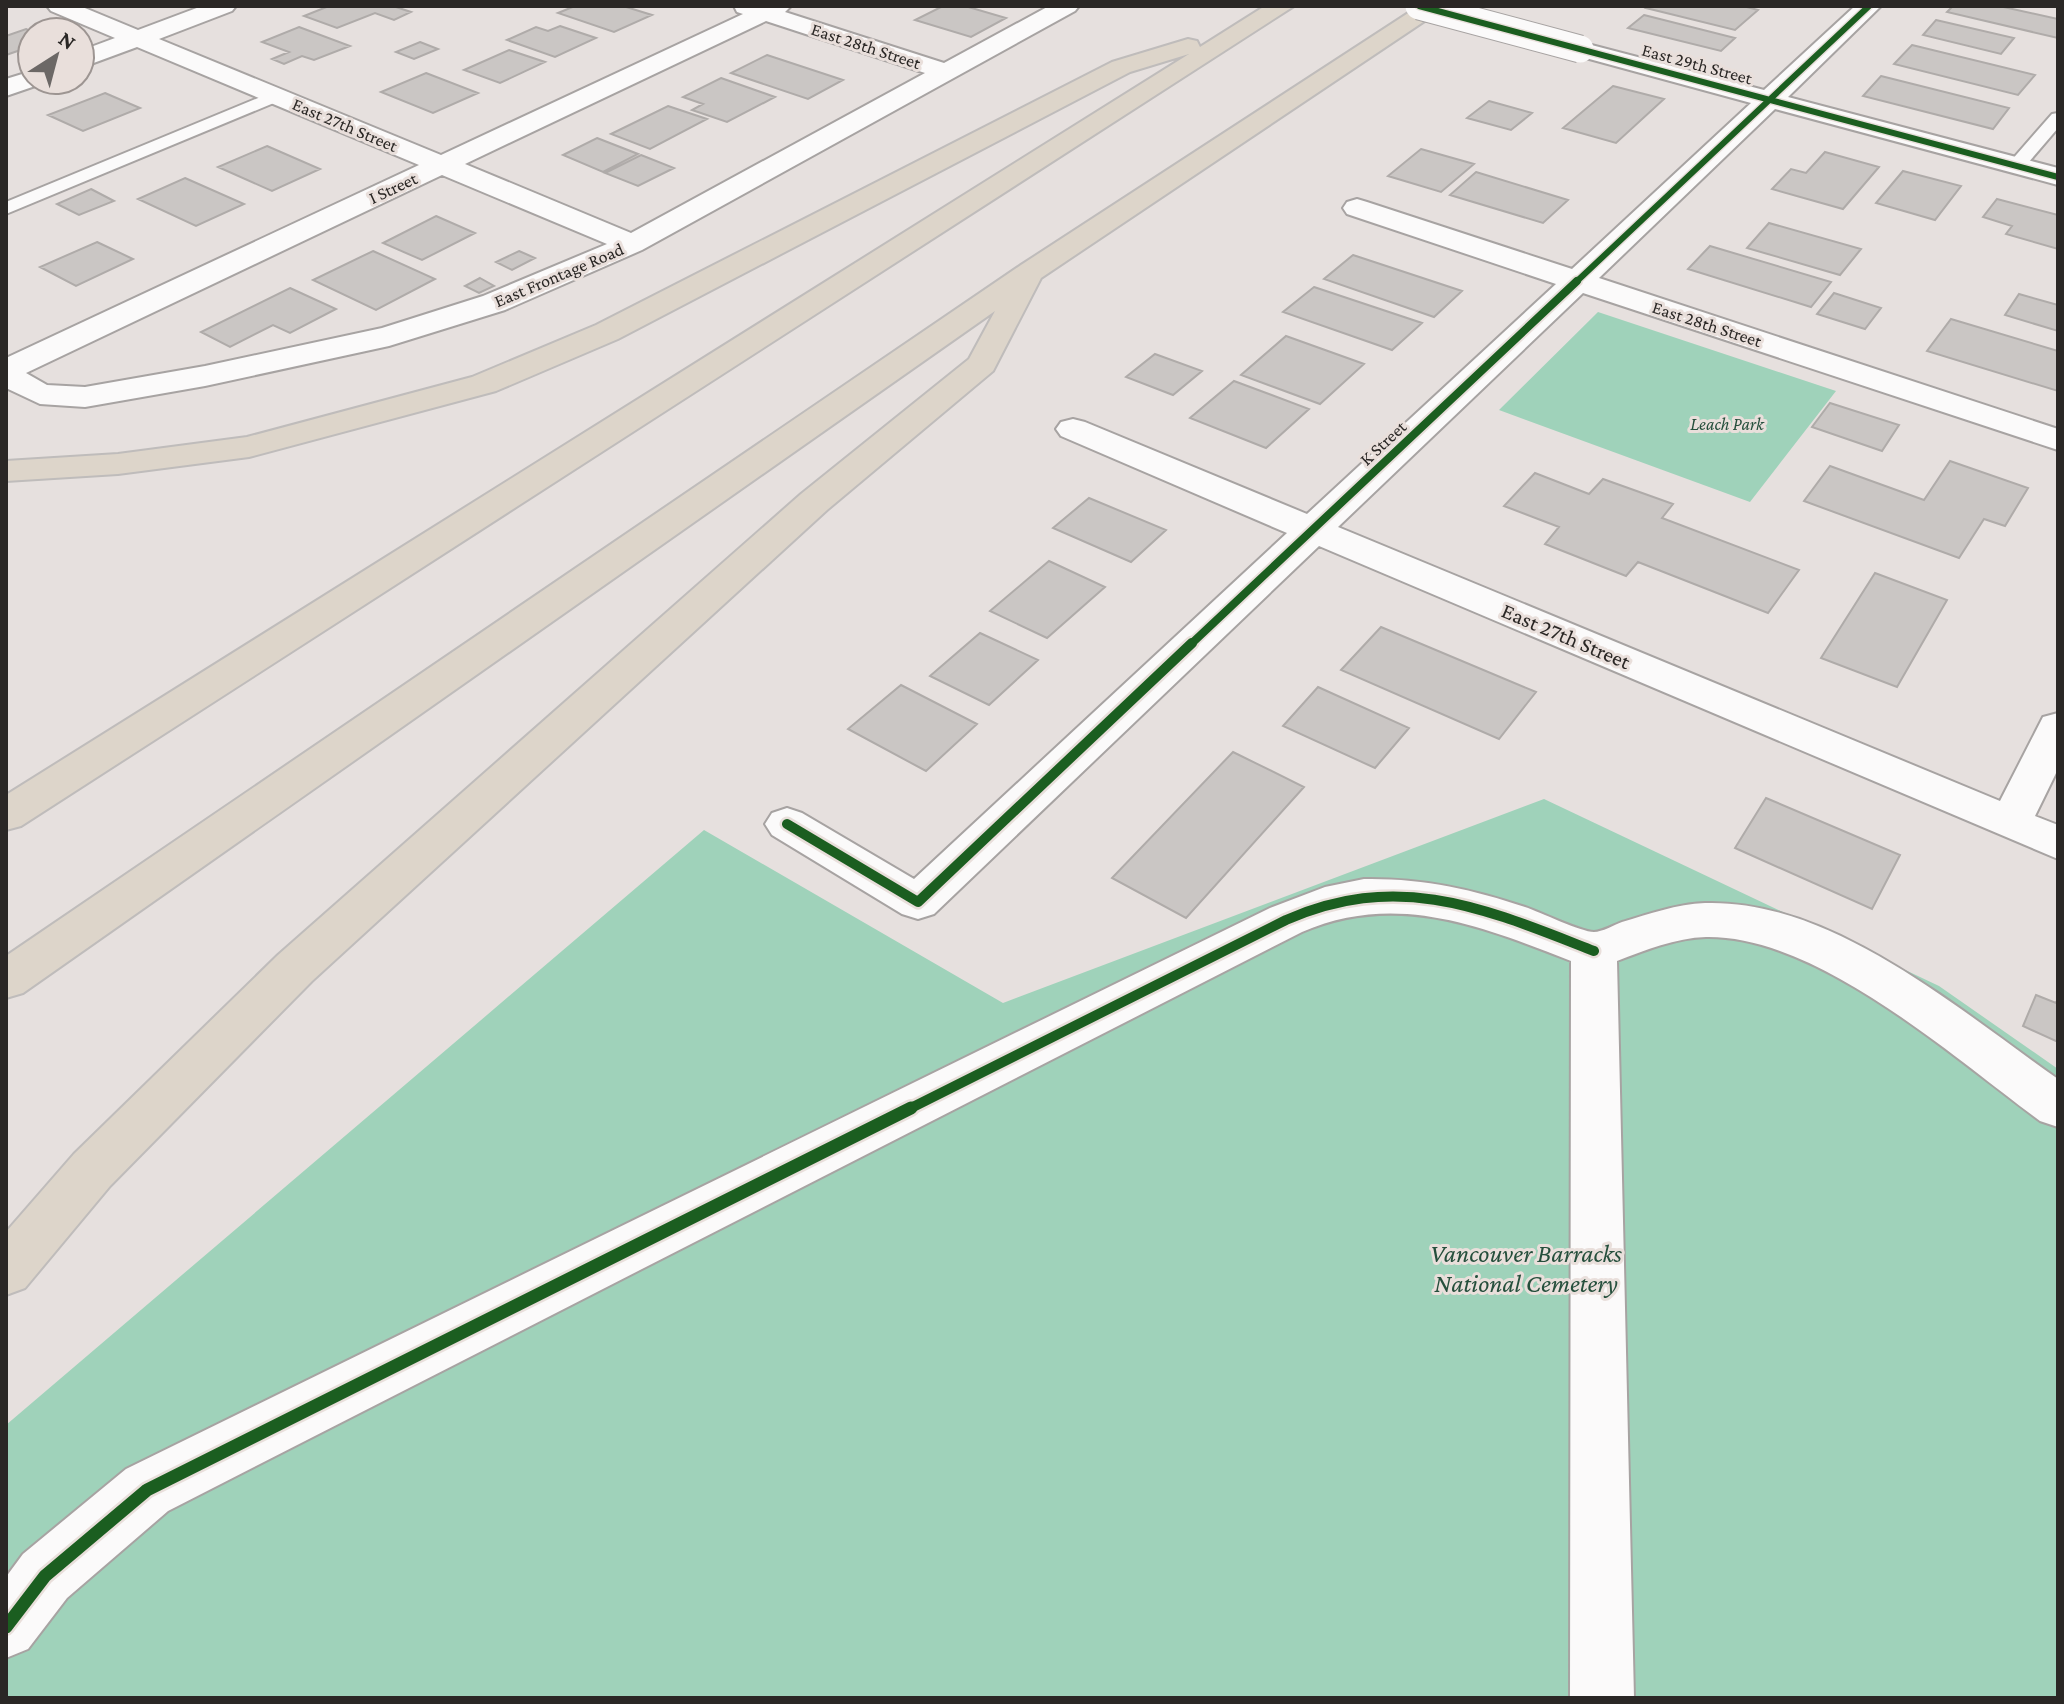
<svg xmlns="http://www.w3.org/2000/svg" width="2064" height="1704" font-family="'Crimson Pro',serif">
	<rect width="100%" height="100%" fill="#e6e0de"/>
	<path fill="#9fd2ba" d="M1598,312L1836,391L1750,502L1499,410Z
		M1544,799L1939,986L2058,1069V1698H6V1425L704,830L1003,1003Z"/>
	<path fill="#cac6c4" stroke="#afaba9" stroke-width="2" d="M329,6H393L411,12L394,20L375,13L337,28L304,16Z
		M575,6H623L652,15L614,32L558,13Z
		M943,6H965L1006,18L971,37L915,20Z
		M1649,6H1743L1758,10L1735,30L1646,8Z
		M1953,6H1999L2058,19V38L1947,12Z
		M1644,15L1735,38L1721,51L1628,28Z
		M1936,20L2014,38L2001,54L1923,35Z
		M560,26L596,38L555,57L507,40L536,27L548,31Z
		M299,27L350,46L314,60L302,56L284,64L272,59L289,52L262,42Z
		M26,29L32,32V46L6,55V36Z
		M420,42L438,49L414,59L396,52Z
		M1912,45L2035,75L2018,95L1894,64Z
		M509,50L545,62L500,83L464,70Z
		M767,55L843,80L808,99L731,73Z
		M426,73L478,93L433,113L381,92Z
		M1881,76L2009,108L1993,129L1863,96Z
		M721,78L775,97L727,122L692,110L703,104L683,97Z
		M1613,86L1664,99L1616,143L1563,128Z
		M105,93L140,108L83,131L48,115Z
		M1489,101L1532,113L1511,130L1467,118Z
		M668,106L707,119L650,149L611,134Z
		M597,138L638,154L603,172L563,155Z
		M267,146L320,169L272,191L218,167Z
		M1421,149L1474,164L1441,192L1388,176Z
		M1825,152L1879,167L1843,209L1772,189L1791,169L1806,173Z
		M641,155L674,168L638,186L605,173Z
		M1903,171L1961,186L1935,220L1876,203Z
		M1476,172L1568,200L1543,223L1450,195Z
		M185,178L244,204L196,226L138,199Z
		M91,189L114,201L79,215L57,204Z
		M1997,199L2058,215V249L2006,234L2012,226L1983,217Z
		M436,216L475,233L422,260L383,243Z
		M1769,223L1861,249L1840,275L1747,248Z
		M97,242L133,259L76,286L40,267Z
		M1710,246L1831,282L1811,307L1688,269Z
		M373,251L435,279L376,310L313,280Z
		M519,251L535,258L512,270L496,262Z
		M1353,255L1462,291L1434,317L1324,279Z
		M480,278L494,286L479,293L465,286Z
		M1314,287L1422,323L1392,350L1283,312Z
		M290,288L336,309L290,333L273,325L230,347L201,332Z
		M1834,293L1881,308L1865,329L1817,314Z
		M2019,294L2058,305V331L2005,315Z
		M1951,319L2058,351V391L1927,351Z
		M1286,336L1364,364L1320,404L1241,375Z
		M1155,354L1202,371L1173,395L1126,377Z
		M1234,381L1309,409L1266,448L1190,418Z
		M1830,403L1899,425L1882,451L1812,427Z
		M1950,461L2028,488L2005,526L1984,519L1959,558L1804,501L1830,466L1924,500Z
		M1535,473L1589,494L1603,479L1673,504L1662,518L1799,570L1768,613L1638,562L1626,576L1545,544L1559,527L1504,506Z
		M1089,498L1166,530L1131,562L1053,528Z
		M1049,561L1105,587L1047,638L990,611Z
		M1875,573L1947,600L1897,687L1821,658Z
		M1381,627L1536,692L1499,739L1341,670Z
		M980,633L1038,660L989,705L930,676Z
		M901,685L977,724L926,771L848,729Z
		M1318,687L1409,728L1375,768L1283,726Z
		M1233,752L1304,787L1186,918L1112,878Z
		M1766,798L1900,855L1872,909L1735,848Z
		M2036,995L2056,1003L2058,998V1042L2023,1026Z"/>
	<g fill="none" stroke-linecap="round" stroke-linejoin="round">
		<g stroke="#a7a3a2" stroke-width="4">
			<path id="lane" d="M275,91L283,96L281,100L6,214V202Z
				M2058,113V128L2022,170H2010L2007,166L2010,162L2052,114Z"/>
		</g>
		<g stroke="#a7a3a2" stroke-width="4">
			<path id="street" d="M47,6H80L138,30L202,6H236L232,11L159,39L441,155L743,14L737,12L734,6H791L785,12L944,63L1049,6H1079L1075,11L642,250L505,310L389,346L205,386L85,407L40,404L6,388V358L419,165L137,47L80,68V51L115,38L51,11ZM766,21L925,73L631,233L465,164ZM442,175L607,244L483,296L382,328L205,366L85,387L47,385L26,373Z
				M1855,6H1881L1788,97L2058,168V185L1775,109L1599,278L2058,429V450L1583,293L1338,527L2000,801L2043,717L2058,713V769L2035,816L2058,825V859L1319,546L934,914L918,919L902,914L772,835L765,824L772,813L787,808L802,813L914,879L1287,533L1061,436L1056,429L1061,422L1073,419L1085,422L1307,514L1556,284L1347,214L1343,208L1347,202L1357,199L1367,202L1572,269L1751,103L1571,54L1568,49L1571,44L1580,42L1764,90Z
				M32,71V80H44L41,84L6,96V79Z
				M1364,879C1421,878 1472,889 1525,907C1540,912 1581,932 1594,932C1602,932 1614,925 1622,922C1649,914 1677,904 1705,903C1832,899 1959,1010 2058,1079V1127L2040,1121C1953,1057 1817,935 1706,937C1675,938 1646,950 1617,961L1634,1698H1570L1571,961C1481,926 1396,891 1302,932L168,1511L67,1598L28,1649L6,1658V1577L23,1554L126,1469L1270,908L1325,887Z"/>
		</g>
		<g stroke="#bfbcbb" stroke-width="4">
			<path id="highway" d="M1265,6H1294L21,826L6,830V795L1189,54L1130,72L618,339L496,391L249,457L118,474L6,481V461L118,454L247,437L472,377L596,325L1112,62L1188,39L1197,41L1200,47Z
				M1419,6H1447L1041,278L993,371L827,510L312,981L110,1186L25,1288L6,1295V1232L74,1154L278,955L801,494L969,359L995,311L23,993L6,998V956L1021,265Z"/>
		</g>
		<use href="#lane" fill="#fbfafa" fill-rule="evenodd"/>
		<use href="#street" fill="#fbfafa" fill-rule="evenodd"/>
		<use href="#highway" fill="#ddd5ca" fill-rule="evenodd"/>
		<g stroke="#a7a3a2" stroke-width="29" stroke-linecap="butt">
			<path id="street-bridge" d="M1419,6L1580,49"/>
		</g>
		<use href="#street-bridge" stroke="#fbfafa" stroke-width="27"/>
		<g stroke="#e9dfdb" stroke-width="9">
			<path id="cycleway-far3" d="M1419,6L2058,177
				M1575,283L1869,6"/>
		</g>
		<g stroke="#e9dfdb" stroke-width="12">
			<path id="cycleway-far2" d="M1190,645L1577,281"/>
		</g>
		<g stroke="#e9dfdb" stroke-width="15">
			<path id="cycleway-far1" d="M787,824L918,902L1192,643
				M907,1110L1286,920C1400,870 1486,909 1594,951"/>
		</g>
		<g stroke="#e9dfdb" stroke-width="18">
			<path id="cycleway" d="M6,1627L45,1576L147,1490L911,1108"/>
		</g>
		<use href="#cycleway-far3" stroke="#1b5e20" stroke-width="6"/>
		<use href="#cycleway-far2" stroke="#1b5e20" stroke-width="8"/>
		<use href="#cycleway-far1" stroke="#1b5e20" stroke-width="10"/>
		<use href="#cycleway" stroke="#1b5e20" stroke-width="13"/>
	</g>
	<g text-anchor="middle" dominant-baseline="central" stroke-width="6" stroke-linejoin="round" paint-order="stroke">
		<g font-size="18" fill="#2a2725" stroke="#e9dfdb">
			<text transform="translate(866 46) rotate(18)">East 28th Street</text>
			<text transform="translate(1697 64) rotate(15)">East 29th Street</text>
			<text transform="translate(345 125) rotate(23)">East 27th Street</text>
			<text transform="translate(393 188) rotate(-25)">I Street</text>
			<text transform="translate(559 275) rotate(-23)">East Frontage Road</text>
			<text transform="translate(1707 324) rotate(18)">East 28th Street</text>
			<text transform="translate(1383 443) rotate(-43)">K Street</text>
		</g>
		<g font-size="18" font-style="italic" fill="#254f3c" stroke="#e9dfdb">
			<text x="1727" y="424">Leach Park</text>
		</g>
		<g font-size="22" fill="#2a2725" stroke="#e9dfdb">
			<text transform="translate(1566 636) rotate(23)">East 27th Street</text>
		</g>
		<g font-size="26" font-style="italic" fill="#254f3c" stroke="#e9dfdb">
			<text x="1526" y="1253">Vancouver Barracks<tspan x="1526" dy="30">National Cemetery</tspan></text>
		</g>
	</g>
	<rect width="2064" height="1704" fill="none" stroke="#2a2725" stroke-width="16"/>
	<g transform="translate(56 56) rotate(36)"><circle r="38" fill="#e9dfdb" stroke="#9d9592" stroke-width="2"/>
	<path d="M0-6L14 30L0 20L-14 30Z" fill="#6c6866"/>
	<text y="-12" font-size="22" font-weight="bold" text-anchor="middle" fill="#2a2725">N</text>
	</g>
</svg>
